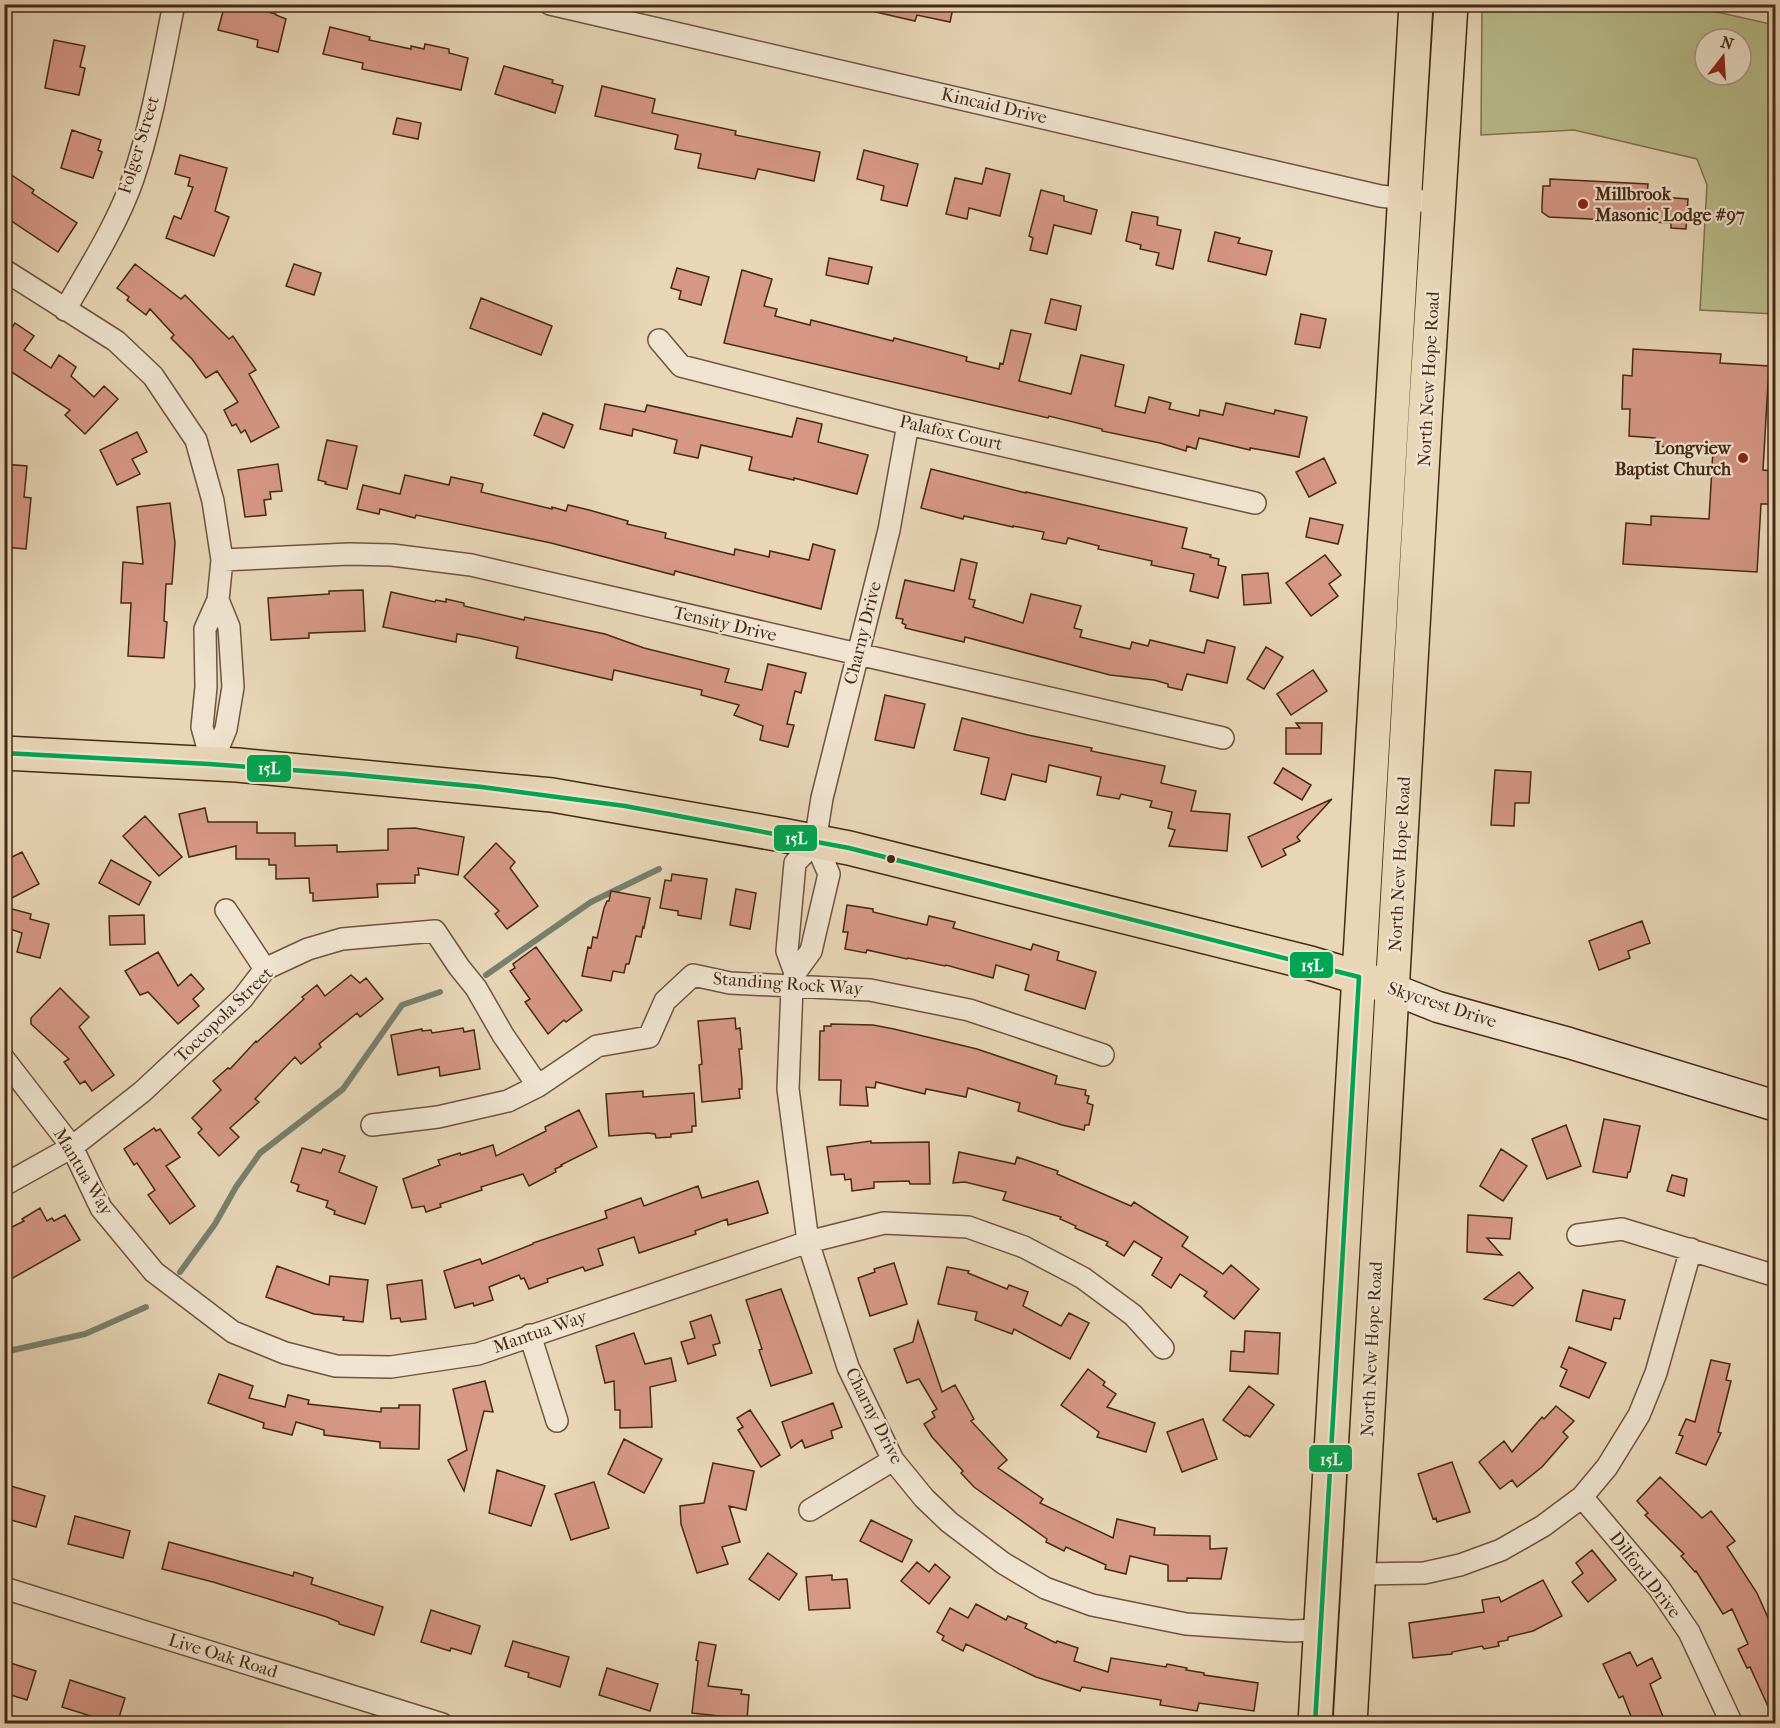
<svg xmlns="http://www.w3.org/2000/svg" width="1780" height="1728" font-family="'IM FELL French Canon',serif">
	<rect width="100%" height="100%" fill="#e8d6b7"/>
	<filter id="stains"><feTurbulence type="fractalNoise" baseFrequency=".00333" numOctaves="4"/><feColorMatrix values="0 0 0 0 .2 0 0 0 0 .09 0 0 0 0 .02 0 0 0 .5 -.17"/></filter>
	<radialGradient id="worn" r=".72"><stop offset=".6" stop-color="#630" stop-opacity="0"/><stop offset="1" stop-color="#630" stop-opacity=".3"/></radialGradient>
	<path fill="#b9bd8c" stroke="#7f7351" stroke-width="1.5" fill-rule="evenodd" d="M1482,5H1686L1775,25V314L1700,310L1707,185L1697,159L1574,130L1481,135ZM1705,39H1741V75H1705Z"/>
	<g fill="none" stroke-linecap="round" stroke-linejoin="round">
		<path stroke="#77806e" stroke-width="6" d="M486,975L591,902L659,869
			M180,1272L215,1224L236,1187L260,1153L343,1089L402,1005L440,992
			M4,1352L85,1334L146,1307"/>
	</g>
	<path fill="#d69785" stroke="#452916" stroke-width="1.5" d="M225,4H238L276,14V15L286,19L278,52L257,47L258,40L218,30Z
		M872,4H954L950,22L917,15L915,21L871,11Z
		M330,27L370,37L369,40L411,49V46L424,49L425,44L449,49V53L468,58L461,90L362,69L363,63L323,54Z
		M54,40L85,46L80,67L85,68L79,95L45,88Z
		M504,66L553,80L552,83L563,86L555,113L495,94Z
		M602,86L655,99L652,113L736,131L735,135L820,152L814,181L758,169L755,179L698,168L701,154L675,149L678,135L595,116Z
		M397,118L421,123L418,139L393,134Z
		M72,130L101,140L98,150L102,152L93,178L61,168Z
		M864,150L918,164L907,206L881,200L884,186L857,179Z
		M180,155L227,168L215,211L229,217L214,256L166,238L174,216L181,219L193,187L188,186L190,178L175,174Z
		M986,168L1010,174L1000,216L969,208L967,219L946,214L955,178L982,184Z
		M4,170L34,190L32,193L77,223L58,252L4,216Z
		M1550,179L1648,184L1647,196L1688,199L1686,229L1671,228V223L1549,217L1542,212V205L1543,186H1550Z
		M1041,190L1064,196V201L1097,210L1091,234L1054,225L1047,254L1030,250L1033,238L1029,236Z
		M1132,212L1158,217L1157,225L1181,230L1173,269L1156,265L1159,253L1140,249L1141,245L1126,241Z
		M1215,232L1240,238L1238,243L1272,251L1266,275L1208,261Z
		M829,258L872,267L868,284L826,275Z
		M135,264L181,299L185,295L229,339L233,336L256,370L249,374L279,427L251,442L245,430L241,433L236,424L232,426L224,410L238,402L217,371L206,378L192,359L171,338L174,335L150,309L146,315L127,300L129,297L117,288Z
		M294,264L321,273L314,295L286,286Z
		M677,268L709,277L701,305L679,299L681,291L671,288Z
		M742,270L772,279L764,306L777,309L775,316L810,325L811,320L893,341L894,338L967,357L966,361L999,369L1000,363L1003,364L1011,330L1031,334L1019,381L1071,394L1081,355L1124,365L1115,406L1145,413L1149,397L1171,403L1169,409L1199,416L1200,410L1223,415L1226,403L1274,414L1275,410L1307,417L1299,457L1268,451L1250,448V450L1199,438L1196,449L1187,446L1186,451L1160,443L1102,431V429L1049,416L1048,418L724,343Z
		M481,298L552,326L541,355L470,328Z
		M1051,299L1081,306L1076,330L1045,323Z
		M1301,314L1326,319L1320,348L1295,344Z
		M15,323L34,336L24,350L51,368L59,355L76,367L71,376L94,397L104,386L118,399L85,434L65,415L70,410L4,367V339Z
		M1633,349L1721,354L1720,363L1769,366L1763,470L1772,471L1770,504H1761L1757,572L1623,564L1626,523L1651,525V516L1709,519L1713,450L1655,446V438L1629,436L1630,409H1622L1623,375L1632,376Z
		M605,404L645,412L647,405L792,437L797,418L822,424L818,442L868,455L857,494L794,478V480L749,470L752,457L701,445L698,458L674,453L677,440L633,429L632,436L600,429Z
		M543,413L573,425L564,448L534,435Z
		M137,432L147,452L132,459L140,474L117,485L100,450Z
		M327,440L357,446L347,489L325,484L326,482L318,480Z
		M1324,458L1336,483L1309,497L1296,472Z
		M4,464L27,466L24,497L31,498L26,549L4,547Z
		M278,464L282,491L270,492L271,499L264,500L266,515L245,517L238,470Z
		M931,469L1026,493V492L1187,528L1182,548L1211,555L1210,557L1219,559L1218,565L1226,567L1218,598L1190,591L1194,574L1151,565L1152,561L1098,549L1099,546L1068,538L1066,544L1042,539L1044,532L1013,526V527L964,516L963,519L921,508Z
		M405,475L449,485L451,477L483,484L481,492L552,509V507L566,511L568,505L589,510L628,521L627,524L666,533L665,538L734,555L735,549L769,557L770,551L809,560L813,544L835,550L821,609L675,571L674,575L551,543L416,515L415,518L380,509L379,514L357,509L363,485L400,494Z
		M170,503L175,543L172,584H166L164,621L167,622L164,658L128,656L131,603H121L123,562L143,564L137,507Z
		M1310,518L1343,525L1338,544L1306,537Z
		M1325,555L1341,575L1329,584L1338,596L1311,616L1286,583Z
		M961,559L977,563L969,599L975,600L973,607L1023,623L1031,594L1081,606L1074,628L1082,630L1080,637L1130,649L1132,642L1148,646L1150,640L1204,653L1207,640L1235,647L1227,683L1187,674L1182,690L1168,687V684L1154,680L1110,675L965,637L964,642L905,628L906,625L902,623L903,619L896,618L905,580L954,591Z
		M1268,573L1271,603L1244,605L1242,575Z
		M363,590L365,631L309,633V638L271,640L268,598L329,594V591Z
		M391,592L435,602L436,600L446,602V599L464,603V606L524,620L525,617L605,634L644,648L729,669L725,682L762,690L768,664L806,673L801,693L795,691L787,724L794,725L788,747L760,740L763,726L734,715L739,705L701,695L702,690L614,670L612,680L538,663L516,658L518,647L479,638L457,634L456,642L383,627Z
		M1266,647L1283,657L1264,689L1247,679Z
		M1313,670L1327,691L1291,715L1277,694Z
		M885,695L925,704L914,748L875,740Z
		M962,718L1028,735L1092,748L1091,751L1165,766L1161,783L1196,791L1191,811L1230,814L1227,851L1169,846L1175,830L1168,828L1172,812L1150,807L1152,801L1121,794L1119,799L1097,795L1101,777L1049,765L1046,782L1012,774L1005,800L981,794L989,758L954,750Z
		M1296,723H1322L1321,754H1286V728H1300Z
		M1283,768L1311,785L1302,800L1274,783Z
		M1495,770L1531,772L1529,803H1515L1514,826L1491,825Z
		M1332,799L1297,837L1300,841L1283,849L1286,855L1262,867L1248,837Z
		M205,808L208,822H257V833H295V846L337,845V852L388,850V829L415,828L464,837L458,875L418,868L419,875H415V883L377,884L378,897L313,901V893H310L309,878L276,879V865H269V859H236V846L189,857L179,814Z
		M145,816L182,857L159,876L123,836Z
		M496,843L515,862L510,868L538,906L507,929L495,914L499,911L464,877Z
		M22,852L39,884L10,899L4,888V861Z
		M111,860L151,882L139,905L99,883Z
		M672,874L707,879L701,919L678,915V911L660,908L665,880L671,881Z
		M736,889L756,893L750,929L730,925Z
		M611,891L650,898L644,928L643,927L641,937L636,936L629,964H626L624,973L613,971L611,981L582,976L588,947L591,948L593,937L597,938L604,908L607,901H609Z
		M847,905L873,909V912L927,925L929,916L955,922L953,928L1031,950L1033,944L1059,952L1057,960L1096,972L1085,1009L1025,990L1029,975L996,965L993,978L946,965L945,966L908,958L907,959L867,950L866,953L845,949L848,932H843Z
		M12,909L31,914L30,919L49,924L40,958L17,952L22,933L7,928Z
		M144,915L145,944L110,945L109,916Z
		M1642,921L1650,943L1628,951L1630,958L1599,970L1589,941Z
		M536,947L582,1010L566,1022L564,1020L548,1034L525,1002L530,999L510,971L515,968L513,964Z
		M158,952L178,986L191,974L204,989L193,999L199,1006L178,1024L148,992L140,995L125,971Z
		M351,975L360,983L366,978L383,999L360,1017L357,1013L319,1044L321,1047L301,1064L295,1057L255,1099L259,1102L230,1128L239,1137L219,1156L198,1133L202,1129L192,1118L221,1090L213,1081L228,1068L230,1069L256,1041L257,1042L304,999L302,997L317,985L325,996Z
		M60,988L89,1017L79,1027L114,1075L92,1091L85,1081L80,1084L64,1062L69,1059L31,1024V1018Z
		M735,1018L736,1029L740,1028L742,1049H739L742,1080V1089H739L740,1098L702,1102L699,1065L702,1064L698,1021Z
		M831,1024L873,1025L894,1029L977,1049L1057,1076L1055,1084L1086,1090L1085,1095L1089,1096L1087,1103L1093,1105L1089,1125H1085L1084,1130L1062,1125L1018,1111L1020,1103L968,1088L966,1097L926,1089L925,1094L876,1082L875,1088L866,1087L868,1106L840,1105L841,1080H819L820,1031H824V1026H831Z
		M463,1028L464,1032L474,1030L480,1069L440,1076L439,1067L398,1075L391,1035L422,1029V1031L431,1030L432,1033Z
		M643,1091V1097L694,1093L696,1126H692V1132L671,1134V1137L656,1138L655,1134L648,1133L609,1136L606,1094Z
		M579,1110L597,1147L561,1165L562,1166L555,1169L556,1172L529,1186L523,1174L481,1187L482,1190L440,1204L441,1207L426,1212L424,1206L412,1208L403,1179L440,1165L438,1160L460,1153L461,1155L493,1145L496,1156L546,1131L545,1127Z
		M1604,1119L1640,1126L1630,1172H1628L1627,1178L1593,1172Z
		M1566,1125L1581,1166L1547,1179L1532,1139Z
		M154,1128L156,1131L160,1129L180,1157L166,1166L195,1206L170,1224L148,1195L155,1190L137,1163L134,1165L124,1149Z
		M871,1141V1143L929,1142L930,1184H910L909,1181L874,1182V1188L852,1191L851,1179L845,1180L844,1174L831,1175L827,1147Z
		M302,1148L321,1153L323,1149L345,1156L339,1172L377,1187L365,1224L334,1214L335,1211L326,1207L328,1201L297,1191L299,1185L291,1182Z
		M1501,1149L1527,1166L1503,1201L1480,1186Z
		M959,1152L1015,1164L1017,1157L1058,1171L1057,1174L1131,1206L1134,1202L1188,1237L1182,1246L1223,1274L1231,1265L1259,1289L1234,1319L1204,1296L1207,1292L1180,1274L1171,1288L1152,1275L1162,1258L1134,1241L1124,1256L1106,1245L1108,1242L1075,1228L1076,1226L1060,1219L1061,1217L1003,1200L1006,1192L965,1182L953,1183Z
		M1672,1175L1687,1179L1684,1196L1667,1191Z
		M758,1181L768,1213L728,1225L727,1219L695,1231L696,1234L639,1253L634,1237L598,1249L603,1265L585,1271L583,1267L547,1279L548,1282L529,1289L524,1278L521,1279L519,1275L489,1287L493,1300L474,1306L473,1303L455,1308L444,1271L480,1259L482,1264L533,1244V1243L607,1218L605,1211L641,1198L644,1206L698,1186L702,1198Z
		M40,1208L47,1221L52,1218L54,1221L65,1215L80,1240L4,1283V1231L24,1221L22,1219Z
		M1468,1215L1512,1218L1510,1239L1487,1238L1502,1255L1467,1252Z
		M894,1263L907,1304L870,1316L858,1278L875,1272L874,1269Z
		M277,1266L329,1285L330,1276L368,1280L363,1322L343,1320L344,1317L314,1314L266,1297Z
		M947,1267L969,1271L968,1273L1007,1289L1009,1285L1028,1292L1023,1306L1061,1326L1069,1313L1089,1323L1070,1359L1014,1329L1012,1334L975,1320L977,1312L938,1304Z
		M1519,1272L1533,1288L1513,1306L1484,1299Z
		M422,1280L426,1319L401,1322L400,1318L391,1319L387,1285Z
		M781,1289L812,1373L771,1386L759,1350L762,1349L746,1300Z
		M1583,1290L1625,1300L1620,1319L1614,1318L1611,1330L1576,1321Z
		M711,1315L720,1343L713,1345L716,1355L688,1364L681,1342L695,1338L690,1322Z
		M918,1321L942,1392L955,1385L974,1419L971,1421L1007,1460L998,1468L1043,1499L1040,1503L1113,1538L1117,1519L1155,1528L1154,1535L1210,1536V1549L1227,1548L1221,1579L1187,1578V1581H1168V1565L1130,1556L1126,1574L1105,1569L1106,1565L1066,1547L1064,1551L1046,1542L1047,1539L974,1487L961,1473L963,1471L932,1437L924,1424L935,1417L932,1412L937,1409L919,1379L907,1383L894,1349L913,1342Z
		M1245,1331L1280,1333L1278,1374L1230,1371L1231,1351L1244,1352Z
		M634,1333L645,1364L671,1358L676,1381L650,1387L652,1427L620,1428V1410H615L614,1381L605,1383L596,1346Z
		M1569,1347L1606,1363L1589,1398L1560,1386L1567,1370L1561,1367Z
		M1711,1360L1730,1364L1726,1380L1731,1381L1718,1432L1721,1433L1706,1465L1676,1453L1683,1436L1679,1435L1686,1419L1695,1422Z
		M1088,1369L1105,1382L1103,1385L1116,1394L1107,1407L1155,1423L1146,1452L1097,1437L1099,1432L1061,1405Z
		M219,1374L253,1386L249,1398L285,1407L288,1395L309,1400L308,1404L381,1412V1408H399V1405H420L419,1449L380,1448V1442L324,1435V1430L296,1422L292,1435L263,1428L264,1423L208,1403Z
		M485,1381L493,1412L484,1411L464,1491L448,1460L467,1450L453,1389Z
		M1249,1386L1274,1405L1250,1437L1246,1435L1245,1436L1223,1420Z
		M833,1403L842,1427L831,1431L833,1438L805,1448L802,1440L791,1448L782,1422Z
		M1556,1406L1574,1421L1563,1432L1568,1437L1542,1467L1517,1487L1512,1480L1500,1489L1479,1462L1504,1441L1512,1452L1542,1417L1544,1419Z
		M750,1410L780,1455L761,1467L738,1430L743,1427L737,1418Z
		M1203,1419L1217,1459L1182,1472L1167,1432Z
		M624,1439L662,1459L644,1493L608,1474Z
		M1452,1462L1470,1512L1437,1522L1436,1518L1433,1519L1418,1474Z
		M713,1463L754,1471L746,1510L729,1506L740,1542L722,1547L728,1564L697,1573L681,1524L680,1506L704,1503Z
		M497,1470L545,1486L531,1526L489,1513Z
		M1660,1477L1702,1518L1711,1511L1735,1541L1727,1547L1757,1593L1776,1636V1724L1750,1667L1747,1668L1738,1649L1748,1644L1732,1609L1723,1614L1696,1571L1695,1572L1681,1556L1684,1554L1645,1515L1648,1513L1637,1501Z
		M594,1482L609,1528L571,1540L555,1494Z
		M4,1484L45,1496L36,1527L4,1518Z
		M75,1516L130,1531L123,1558L68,1544Z
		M871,1520L912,1540L902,1562L860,1541Z
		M169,1542L293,1576L294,1572L313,1578L311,1584L383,1607L374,1635L339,1624V1622L327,1617L213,1582L162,1569Z
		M1592,1550L1616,1580L1588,1602L1572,1582L1583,1573L1576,1563Z
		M768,1553L797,1574L779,1600L749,1579Z
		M917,1562L929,1572L935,1564L950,1577L929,1604L901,1581Z
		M832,1575V1580L847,1579L850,1608L809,1610L806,1577Z
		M1543,1580L1562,1616L1533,1631L1508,1637V1640L1498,1642L1499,1646L1484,1649L1482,1646L1452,1652V1654L1413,1658L1409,1623L1484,1612L1482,1600L1499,1597L1501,1602Z
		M976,1604L1006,1620L1008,1616L1027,1624L1025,1628L1056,1643L1057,1641L1078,1648L1074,1661L1108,1672L1111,1658L1166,1667L1167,1664L1187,1668L1186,1670L1204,1673V1675L1258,1683L1254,1711L1199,1703L1197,1711L1160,1705L1161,1700L1082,1687L1080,1691L1036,1677L966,1644L963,1651L942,1640L944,1636L937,1632L950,1608L968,1618Z
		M431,1610L480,1626L471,1654L451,1648L450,1651L421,1642Z
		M513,1641L569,1657L560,1687L528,1677L529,1673L505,1666Z
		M699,1642L716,1645L708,1686L742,1690L741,1694L749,1695L747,1719L692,1713L698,1661L696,1660Z
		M1630,1652L1637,1666L1652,1658L1661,1678L1650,1684L1666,1724H1634L1623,1696L1619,1698L1603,1664Z
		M4,1661L36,1671L27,1700L4,1693Z
		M607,1668L658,1684L650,1711L599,1695Z
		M70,1680L125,1698L117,1724H95L97,1718L62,1707Z"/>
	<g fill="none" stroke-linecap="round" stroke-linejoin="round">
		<g stroke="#6e543e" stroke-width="24">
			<path id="street" d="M550,4L1380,196L1439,203
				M4,270L116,341L153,376L196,440L213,501L222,560L218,600L205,629L206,687L202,727L212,763
				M65,310C89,268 117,225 133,179C152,123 162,63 174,4
				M659,340L681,366L908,424L1255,503
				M222,560L349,554L392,555L471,565L1223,738
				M212,763L226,729L233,687L229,627L218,600
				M815,842L829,874L811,951L795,973L792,987L788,1089L808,1242L848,1367L893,1460L924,1498L949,1522L1003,1563L1045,1588L1092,1605L1186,1624L1291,1631L1320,1630
				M226,910L265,969
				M795,973L787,951L795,863L815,842L822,798L889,530L908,424
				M4,1059L72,1147L101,1208L154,1272L233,1332L285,1353L336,1366L391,1367L478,1354L808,1242L884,1223L968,1227L1024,1247L1083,1278L1133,1315L1163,1348
				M372,1125L438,1117L508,1101L538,1086L597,1046L649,1037L665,1001L693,975L730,983L870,990L969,1010L1103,1055
				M4,1185L72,1147L142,1092L242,999L265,969L308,949L342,939L435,931L459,967L476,988L503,1035L538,1086
				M1578,1235L1622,1229L1776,1276
				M530,1335L557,1421
				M1582,1497L1659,1588L1689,1632L1732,1724
				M810,1510L893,1460
				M1358,1574L1424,1573L1460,1565L1501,1550L1543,1526L1582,1497L1607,1467L1639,1415L1656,1373L1691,1249
				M4,1588L442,1724"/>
		</g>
		<g stroke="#452916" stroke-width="33">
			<path id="secondary" d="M1393,989L1438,1007L1569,1043L1776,1106"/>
		</g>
		<g stroke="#452916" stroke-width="36">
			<path id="primary" d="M4,753L237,765L552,795L782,835L849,848L1310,963L1380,984
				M1315,1724L1416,4
				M1350,1724L1425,418L1451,4"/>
		</g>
		<use href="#street" stroke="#f0e4d0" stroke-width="21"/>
		<use href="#secondary" stroke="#f0e4d0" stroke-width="30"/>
		<use href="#primary" stroke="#e8d6b7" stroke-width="33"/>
		<g stroke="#f0e4d0" stroke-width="9">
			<path id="bus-1" d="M4,753L209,764L346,774L482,787L625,806L849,848L1359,977L1315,1724"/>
		</g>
		<use href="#bus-1" stroke="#00a651" stroke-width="4.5"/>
	</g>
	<g fill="#8f2418" stroke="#f0e4d0" stroke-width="2">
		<circle cx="1583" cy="204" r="6"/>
		<circle cx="1743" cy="458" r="6"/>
	</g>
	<circle fill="#452916" stroke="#f0e4d0" stroke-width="2" cx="891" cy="859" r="5"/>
	<g text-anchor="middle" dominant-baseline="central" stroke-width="4.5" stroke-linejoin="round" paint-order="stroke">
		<g font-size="18" fill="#452916" stroke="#f0e4d0">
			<text transform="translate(994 106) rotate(13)">Kincaid Drive</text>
			<text transform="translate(139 145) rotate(-73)">Folger Street</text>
			<text transform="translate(1429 379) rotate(-87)">North New Hope Road</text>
			<text transform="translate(951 433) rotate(13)">Palafox Court</text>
			<text transform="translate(725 624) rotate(13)">Tensity Drive</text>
			<text transform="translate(863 633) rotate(-76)">Charny Drive</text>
			<text transform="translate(1400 864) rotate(-87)">North New Hope Road</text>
			<text transform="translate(788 984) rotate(4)">Standing Rock Way</text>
			<text transform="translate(1442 1005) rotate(18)">Skycrest Drive</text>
			<text transform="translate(224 1015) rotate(-44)">Toccopola Street</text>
			<text transform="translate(83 1172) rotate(59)">Mantua Way</text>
			<text transform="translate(540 1332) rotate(-19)">Mantua Way</text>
			<text transform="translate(1372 1349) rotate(-87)">North New Hope Road</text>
			<text transform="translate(874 1416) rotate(63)">Charny Drive</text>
			<text transform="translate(1645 1575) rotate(52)">Dilford Drive</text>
			<text transform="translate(223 1656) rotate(17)">Live Oak Road</text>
		</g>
		<g font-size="18" font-weight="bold" fill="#452916" stroke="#f0e4d0" text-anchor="start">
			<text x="1595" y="194">Millbrook<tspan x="1595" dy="21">Masonic Lodge #97</tspan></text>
			<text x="1731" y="448" text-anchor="end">Longview<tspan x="1731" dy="21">Baptist Church</tspan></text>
		</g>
	</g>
	<g stroke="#f0e4d0" stroke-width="2">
		<rect x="246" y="754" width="46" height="29" rx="6" fill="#00a651"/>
		<rect x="773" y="824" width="45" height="28" rx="6" fill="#00a651"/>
		<rect x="1289" y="951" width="45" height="28" rx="6" fill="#00a651"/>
		<rect x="1308" y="1444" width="45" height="29" rx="6" fill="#00a651"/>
	</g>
	<g font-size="16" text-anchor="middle" font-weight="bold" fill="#fff">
		<text x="269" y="774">15L</text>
		<text x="796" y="844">15L</text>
		<text x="1312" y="971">15L</text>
		<text x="1331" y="1465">15L</text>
	</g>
	<rect width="1780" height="1728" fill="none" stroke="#e8d6b7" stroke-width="24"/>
	<rect x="6" y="6" width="1768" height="1716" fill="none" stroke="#452916" stroke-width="3"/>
	<rect x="12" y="12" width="1756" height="1704" fill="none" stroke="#452916" stroke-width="1.5"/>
	<g transform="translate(1723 57) rotate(17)"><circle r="28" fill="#f0e4d0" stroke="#ac9986" stroke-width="1.5"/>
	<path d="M0-4.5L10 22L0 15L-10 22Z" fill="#8f2418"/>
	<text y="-9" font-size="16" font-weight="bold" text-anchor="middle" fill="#452916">N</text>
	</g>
	<rect width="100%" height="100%" filter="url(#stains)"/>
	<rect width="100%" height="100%" fill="url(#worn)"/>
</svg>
